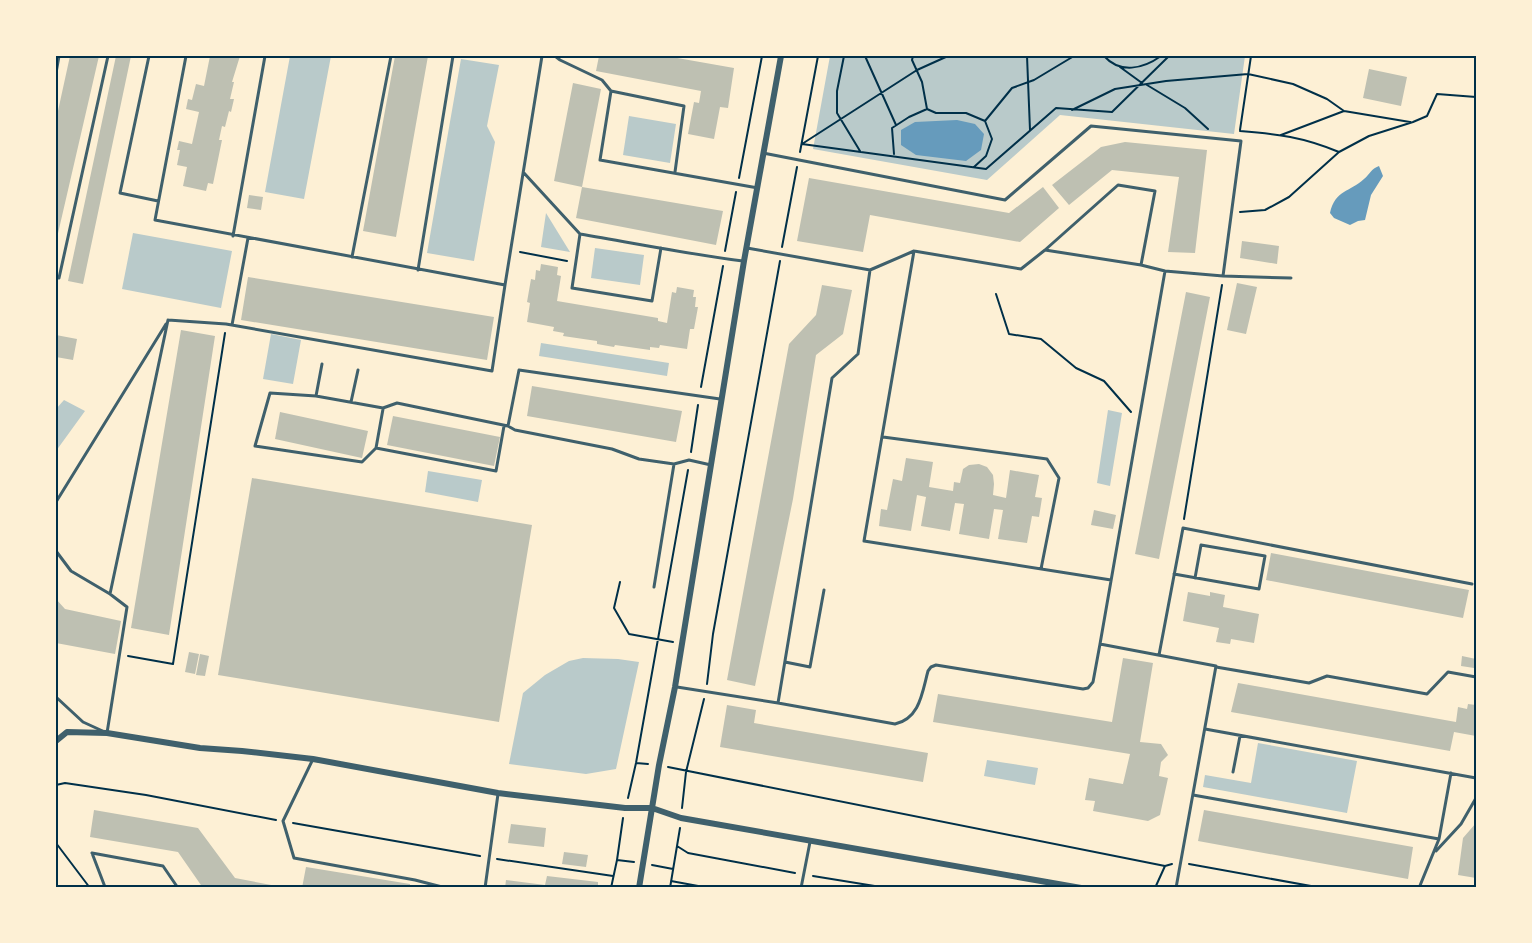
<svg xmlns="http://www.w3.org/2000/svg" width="1532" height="943" font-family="Lato,sans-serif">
	<rect width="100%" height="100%" fill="#fdf0d5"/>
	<path fill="#b9caca" d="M290,56H331L304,199L265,192Z
		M830,56H1245L1234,134L1060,115L987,180L813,149Z
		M461,59L499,65L487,126L495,142L474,261L427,253Z
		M629,116L676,124L670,163L623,155Z
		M546,213L570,252L541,247Z
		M133,233L232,251L221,308L122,289Z
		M595,248L644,255L640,285L591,278Z
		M271,334L301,340L293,384L263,379Z
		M541,343L669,363L667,376L539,356Z
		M64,400L85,411L56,451V409Z
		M1108,410L1122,413L1110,486L1097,483Z
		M428,471L482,480L478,502L425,492Z
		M583,658L618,659L639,662L616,769L586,774L509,764L523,693L545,675L569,661Z
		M1258,743L1357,761L1347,813L1203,787L1205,775L1251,783Z
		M987,760L1038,768L1035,785L984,776Z"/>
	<path fill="#669bbc" d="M957,120L975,124L984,134L981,150L966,161L916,155L901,145V130L915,122Z
		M1379,166L1383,176L1371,195L1365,220L1358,221L1350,225L1334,218L1330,213C1335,190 1350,192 1364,179C1370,174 1371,169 1379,166Z"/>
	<path fill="#bec0b2" d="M70,56H99L56,242V120Z
		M116,56H131L83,284L68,281Z
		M210,56H240L232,82H234L230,99H234L231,112L229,111L225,127L222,126L219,140H222L213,184L208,183L206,191L183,186L187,167L177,165L180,150H177L179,141L192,144L199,112L186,109L188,99L192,100L196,84L204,86Z
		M395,56H428L396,237L363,231Z
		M599,56H666L734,68L728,108L720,107L714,139L688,134L694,102L699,103L701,91L596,71Z
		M1369,69L1407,77L1401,106L1363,98Z
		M573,83L601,89L582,187L554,181Z
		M1125,142L1207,150L1195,253L1168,252L1179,177L1112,170L1069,205L1052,185L1101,147Z
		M809,178L1009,213L1043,187L1059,208L1020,242L870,215L863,252L797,241Z
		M582,187L723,211L716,245L576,218Z
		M249,195L263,197L261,210L247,208Z
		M1242,241L1279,246L1277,264L1240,258Z
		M541,264L558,267L557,275L561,276L557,301L658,318V321L667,323L672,292L676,293L677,287L694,290L693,297H696L695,307H698L694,329H690L687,349L660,345L659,348L650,347V350L615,345L614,347L597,344V341L563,336L564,333L553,331L554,327L527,322L530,303L527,302L531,279L535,280L536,270L540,271Z
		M248,277L494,317L487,360L241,320Z
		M1237,283L1257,287L1246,334L1227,330Z
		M822,285L852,290L843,334L816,355L793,499L755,686L727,680L789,344L816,315Z
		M1186,292L1210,297L1159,559L1135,554Z
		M181,330L215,336L169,635L131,628Z
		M56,335L77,339L73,360L56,357Z
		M532,386L682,411L676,442L527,416Z
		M280,412L368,431L362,458L275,439Z
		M393,416L500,437L494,466L387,445Z
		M906,458L933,462L929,487L953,491L954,482L960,483L963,469L969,465L979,464L987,467L993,475L994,484L993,495L1006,498L1010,470L1039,475L1035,497L1042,498L1039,517L1032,516L1027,543L998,539L1003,510L994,509L989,539L959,534L964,504L955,503L950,531L921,526L926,497L917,495L911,531L879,526L881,509L887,510L893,479L902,481Z
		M252,478L532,525L499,722L218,675Z
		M1094,510L1116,515L1113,529L1091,525Z
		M1271,553L1469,590L1463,618L1266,580Z
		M1188,592L1210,596V592L1225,595L1223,607L1259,614L1254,643L1231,639L1230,644L1216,642L1219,628L1183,621Z
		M56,599L65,609L121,621L115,654L56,643Z
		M189,652L199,654L195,674L185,672Z
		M200,654L209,656L205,676L196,675Z
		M1462,656L1476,659L1474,668L1461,666Z
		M1123,658L1153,663L1140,742L1161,744L1168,755L1161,762L1159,776L1168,778L1160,815L1148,821L1093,811L1095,801L1085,800L1089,778L1123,784L1130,754L933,722L938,694L1112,722Z
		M1238,683L1456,722L1458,707L1467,709L1468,704L1476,705V736L1454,732L1450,751L1231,712Z
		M727,705L756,710L754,723L928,753L923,782L720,747Z
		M94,810L198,828L235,878L287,888H203L178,852L90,837Z
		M1204,810L1413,847L1408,879L1198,841Z
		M1476,823V878L1458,875L1463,838Z
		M511,824L546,828L544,847L508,843Z
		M564,852L588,855L586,867L562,864Z
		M306,867L410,884V888H302Z
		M547,876L598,882V888H505L506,880L545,885Z"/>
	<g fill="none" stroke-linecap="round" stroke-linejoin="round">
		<path stroke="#003049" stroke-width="2" d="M844,56L837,91V113L860,151
			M865,56L896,125
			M913,56L912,60L922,82L927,109
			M1027,56L1030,130
			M1104,56C1120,74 1143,69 1161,56
			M1120,67L1142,83
			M1147,85L1185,108L1208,129
			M1072,110L1115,89L1166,81L1248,74L1293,84L1327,99L1344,111
			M985,121L1012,88L1034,80L1074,56
			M1240,130L1251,56
			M1240,131C1278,134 1303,137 1339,152
			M1281,135L1344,111L1410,122
			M802,144L986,169L1056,108L1112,112L1169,56
			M802,144L917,70L948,56
			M800,152L818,56
			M894,154L892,128L909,117L927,109L936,113H966L985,121L992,139L986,156L974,167
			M739,178L762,56
			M1240,212L1265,210L1289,197L1339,152L1369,136L1413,122L1427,116L1437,94L1476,97
			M782,247L797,167
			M725,251L736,192
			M520,252L567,261
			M996,294L1009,334L1041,339L1076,368L1104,381L1131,412
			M701,387L723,266
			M691,452L698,405
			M1184,519L1222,285
			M620,582L614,608L629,634L673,642
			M128,656L173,664L225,333
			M707,684L713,634L780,261
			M636,763L648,764
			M668,767L1165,866L1172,864
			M56,785L65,783L146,795L276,820
			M628,798L636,763L688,470
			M682,808L686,772L704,699
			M293,823L480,856
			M56,843L90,888
			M677,846L688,853L795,873
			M497,859L613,876
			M617,860L623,818
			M1189,864L1322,888
			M652,865L673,869
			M813,876L887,888
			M671,881L709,888
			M611,888L617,860L634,862
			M670,888L680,828
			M1155,888L1165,866"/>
		<path stroke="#3f606c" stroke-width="3" d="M149,56L120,193L158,201
			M186,56L155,220L505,285L542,56
			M555,56L560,60L602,80L611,91L600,160L758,188
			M733,56H737
			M56,73L59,56
			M611,91L684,106L675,172
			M763,153L1005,200L1091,126L1241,141L1223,276
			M524,173L580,234
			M233,236L265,56
			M661,248L652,301L572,288L580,234C634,243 688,254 743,261
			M747,248L870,270L914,251L1021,269L1045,250L1141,265L1165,271L1223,276L1291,278
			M1045,250L1118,185L1155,191L1141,265
			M914,251L864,541L1111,580
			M352,257L391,56
			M418,270L453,56
			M56,277L59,278L108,56
			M168,320L226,324L492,371L505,285
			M232,325L248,238
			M316,396L322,364
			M351,402L358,370
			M383,409L376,448L496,471L504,426
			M883,437L1047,459L1059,478L1041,569
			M376,448L362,462L255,446L270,393L316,396L383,408L397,403L508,426
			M711,465L689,460L674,464L639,459L612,449L515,430L508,426L519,370L720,399
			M56,502L166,324
			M56,551L71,571L110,594
			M1174,574L1259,589L1265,556L1201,545L1195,578
			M654,587L674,464
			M1100,644L1216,666L1176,888
			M1159,655L1183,528L1472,584
			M785,662L810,667L824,590
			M1216,667L1309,683L1327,676L1427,694L1448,672L1476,677
			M677,687L778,703L895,724C920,718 922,693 928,671L931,667L936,665L1083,689L1088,688L1093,682L1100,644L1165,271
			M56,697L83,722L107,733L127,607L110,594L168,320
			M778,703L832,378L858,354L870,270
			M1205,729L1476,778
			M313,759L283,821L294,858L415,880L446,888
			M1233,772L1240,736
			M1193,795L1439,839
			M1436,851L1461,824L1476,798
			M92,853L163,866L178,888
			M92,853L105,887L110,888
			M485,888L498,794
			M801,888L810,842
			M1419,888L1439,839L1451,773"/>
		<path stroke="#3f606c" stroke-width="6" d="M56,741L67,732L107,733L200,748L242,751L313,759L498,793L625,808H652L681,818L1081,888
			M639,888L659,765L675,687L744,261L781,56"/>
	</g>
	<rect width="1532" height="943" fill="none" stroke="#fdf0d5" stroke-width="114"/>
	<rect x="57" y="57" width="1418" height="829" fill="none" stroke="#003049" stroke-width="2"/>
</svg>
